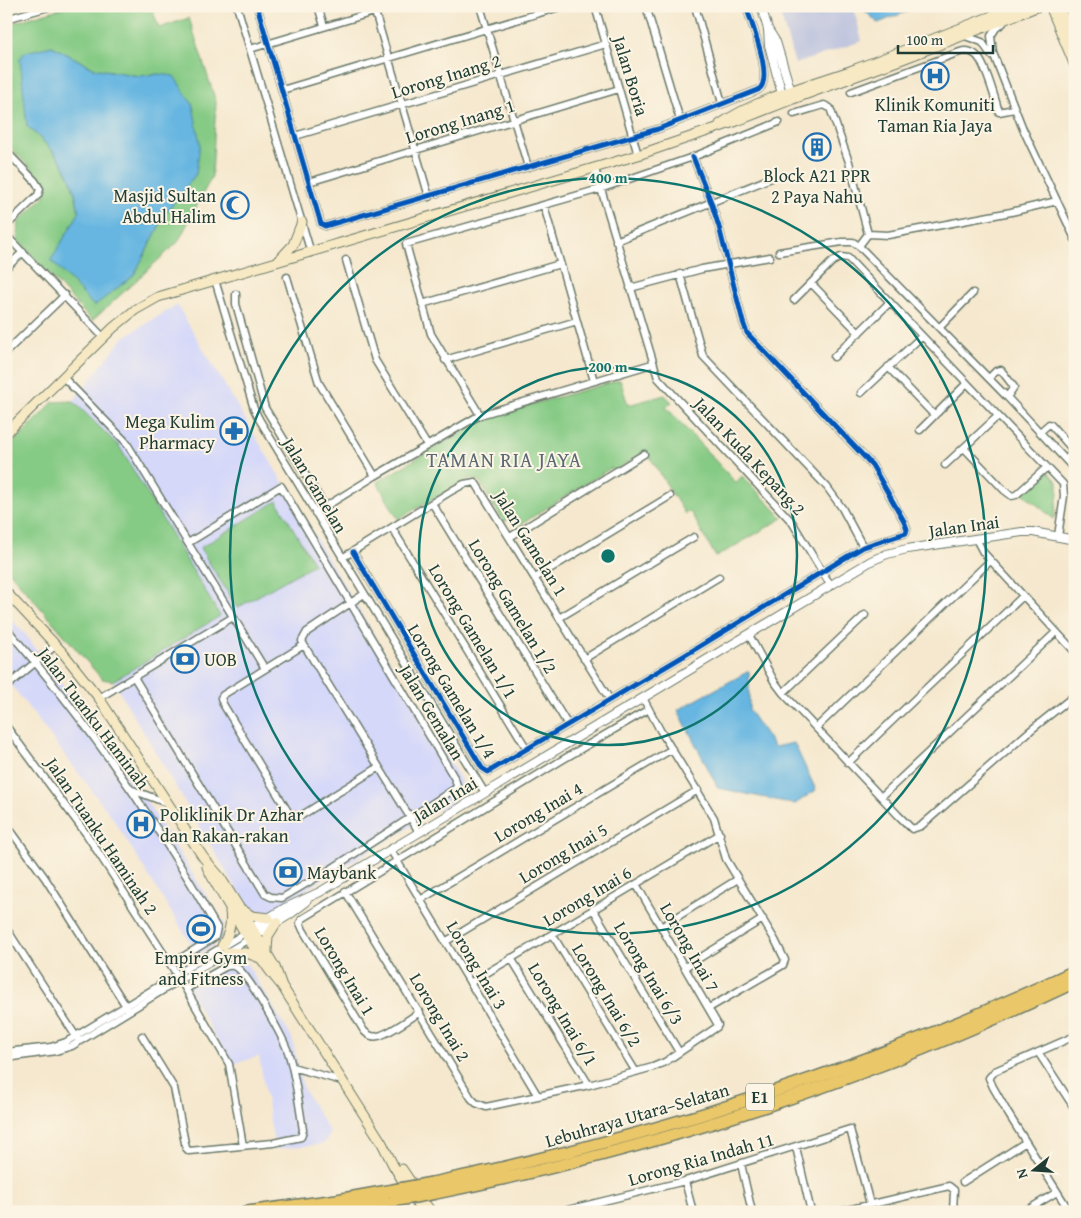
<svg xmlns="http://www.w3.org/2000/svg" width="1081" height="1218" font-family="'Gentium Book Plus',serif">
	<rect width="100%" height="100%" fill="#fcf5e5"/>
	<filter id="ink" filterUnits="userSpaceOnUse"><feTurbulence type="fractalNoise" baseFrequency=".02" numOctaves="2"/><feDisplacementMap in="SourceGraphic" scale="10" xChannelSelector="R" yChannelSelector="G"/><feConvolveMatrix kernelMatrix="1 2 1 2 8 2 1 2 1" color-interpolation-filters="sRGB"/></filter>
	<filter id="wash" filterUnits="userSpaceOnUse"><feTurbulence type="fractalNoise" baseFrequency=".0096" numOctaves="4" result="noise"/><feDisplacementMap in="SourceGraphic" scale="20" xChannelSelector="R" yChannelSelector="G"/><feGaussianBlur stdDeviation="1.12" result="paint"/><feColorMatrix in="noise" values="0 0 0 0 0 0 0 0 0 0 0 0 0 0 0 0 0 1.4 0 .05"/><feComposite in="paint" operator="in"/></filter>
	<g filter="url(#wash)">
		<rect width="100%" height="100%" fill="#f5e8ce"/>
		<path fill="#d5d8f9" d="M177,305L468,792L267,913L248,908L113,681L220,616L73,401L124,337Z
			M6,614L25,634L134,782L224,923L220,941L198,955L112,817L6,678Z
			M229,958L246,963L292,1038L303,1088L330,1133L324,1144L275,1149L259,1056L231,1065L185,983Z"/>
		<path fill="#bdc3de" d="M778,6H853L862,41L795,64Z"/>
		<path fill="#86cb85" stroke="#52845c" fill-rule="evenodd" d="M69,6H151L159,28L189,18L216,102L212,176L178,242L92,321L17,239L19,221L45,196V183L6,143V25ZM52,46L93,68L139,76L159,74L196,174L166,213L134,275L51,260L79,213C71,168 60,157 27,126Z
			M620,380L628,405L665,395L672,402L666,407L736,483L742,476L783,518L716,557L690,511L685,514L646,451L614,471L611,468L518,526L512,517L504,522L479,481L470,478L398,519L377,482L486,417Z
			M73,401L119,446L220,616L113,681L102,679L6,568V450L53,402Z
			M1045,472H1049L1058,482V493L1054,519L1023,493Z
			M277,501L314,564L237,608L200,548Z"/>
		<path fill="#66b6e1" stroke="#427a8a" d="M863,6H921L878,23L864,10Z
			M52,46L93,68L139,76L159,74L174,76L193,105L200,144L196,174L166,213L134,275L94,306L51,260L79,213C72,168 60,156 27,126L20,59L25,52Z
			M749,671V710L774,747L794,743L816,790L795,804L718,788L678,710Z"/>
	</g>
	<g filter="url(#ink)">
		<g fill="none" stroke-linecap="round" stroke-linejoin="round">
			<g stroke="#6a796a" stroke-width="9">
				<path id="minor" d="M237,6L311,253
					M257,6L321,224L325,226L658,129L758,90C775,80 751,23 746,6
					M318,6L324,26
					M480,6L528,167
					M595,6L638,155
					M646,6L680,120
					M695,6L722,103
					M375,12L429,197
					M6,19L52,6
					M1003,23L996,28L991,36L993,53L1023,129L1075,239
					M965,36L982,42L991,55
					M250,49L394,6
					M282,90L563,6
					M851,92L960,52C966,50 971,51 976,55C985,62 995,99 999,112L1014,109
					M794,114L824,105L830,108L849,162L868,234L859,246
					M295,136L606,44
					M6,151L35,181L40,189L38,195L6,226
					M595,169L658,378L792,522L831,586
					M309,182L619,89
					M544,206L594,381
					M868,234L888,235L1011,212L1057,201
					M6,235L103,337
					M616,241L771,178
					M779,252L842,242H853L859,246L1007,397L1075,470
					M346,260L375,360L427,445
					M6,268L23,252
					M680,274L703,356L827,487L842,508L863,547
					M287,277L319,383L375,476
					M215,280L254,409L259,419L485,793
					M811,283L859,333
					M630,288L702,269L770,257
					M236,294V304L265,408L325,507
					M794,300L832,262L841,257L848,258L1063,484L1064,496L1058,536
					M422,304L560,264
					M939,328L973,293
					M6,352L65,295
					M834,357L890,302
					M445,360L577,321
					M888,367L934,415L937,413L967,383
					M63,377L126,442L265,669
					M989,378L996,371L1001,370L1014,387L1007,397
					M861,393L922,336
					M480,415L431,334L406,244L600,189L693,157L779,122
					M920,430L935,415
					M1040,432L1049,424L1051,425L1073,450V452L1066,460
					M964,448L1004,490L1012,496L1016,495L1047,467
					M945,465L998,416
					M432,503L568,725
					M315,513L375,476L480,415L652,364
					M392,528L527,749
					M510,537L644,454
					M976,539L983,552L1075,652
					M353,552L482,768L488,772L682,657L863,547L906,533L907,529L904,521L872,465L747,333L743,322L719,227L711,202L693,157
					M342,558L453,490L464,484L475,482L610,700
					M535,578L670,496
					M364,594L307,632L302,641L304,645L419,832
					M559,618L694,537
					M6,628C85,718 158,824 217,928L215,937L171,964
					M749,635L774,681L783,693L898,815L912,829L921,826L1031,730L1075,695
					M304,645L223,695L221,698L223,704L290,815L299,817L379,767
					M584,659L719,577
					M134,677L265,894L271,897L282,898L331,869L456,788L457,785L455,779L281,486L188,543
					M6,687L56,645
					M783,693L865,615
					M99,698L233,617
					M643,698L660,730L714,818L726,859L775,940L785,960L783,965L709,1008
					M6,726L87,835L176,973
					M816,728L990,561
					M848,763L1023,596
					M130,789L167,803
					M881,797L1056,632
					M6,824L45,878L129,1011
					M390,849L538,1096
					M345,891L471,1098L476,1103L486,1107L589,1085L653,1067L665,1062L717,1027L718,1025L636,884
					M420,900L672,749
					M593,909L679,1052
					M661,927L738,879
					M6,928L77,1038
					M552,934L636,1072
					M445,942L698,790
					M511,958L589,1085
					M685,967L763,919
					M182,971L245,933
					M185,977L249,939
					M181,981L229,1064L243,1146
					M470,983L720,834
					M420,1012C409,1019 389,1034 378,1036C372,1038 368,1035 364,1031L303,930L300,923L302,919L562,760L649,709
					M142,1036L174,1088L186,1148L189,1151L273,1143L301,1137L303,1130C299,1105 296,1079 289,1055C285,1040 248,974 236,967C232,965 229,965 225,967L186,989
					M6,1052L51,1047L66,1042L175,976
					M1038,1052L1075,1109
					M6,1058L56,1051L72,1046L178,981
					M292,1067L342,1081
					M796,1147L811,1212
					M741,1164L752,1212
					M685,1181L693,1212
					M963,1182L1026,1142
					M559,1212L685,1181L850,1129L870,1204
					M839,1212L949,1186L954,1190L953,1212
					M1024,1212L1057,1192
					M1070,1212L1009,1115L993,1087L989,1078L995,1071L1075,1036"/>
			</g>
			<g stroke="#6a796a" stroke-width="10">
				<path id="tertiary" d="M761,6L768,29L769,45L783,98
					M769,31L776,42L792,95
					M247,931L285,908L320,892L871,561L887,554L907,549L1022,532H1033L1075,540
					M251,938L289,915L306,902"/>
			</g>
			<g stroke="#6a796a" stroke-width="11">
				<path id="secondary" d="M1050,6L1075,66
					M1059,6L1075,47
					M720,124C759,98 806,86 850,71C906,50 961,28 1017,6
					M278,261L293,245L302,222
					M6,433L113,328L135,310L158,297L638,155L737,121L793,99L900,60L1039,6
					M6,592L63,653L99,698L203,857L220,877L252,928L275,967L282,986
					M207,867C214,882 223,896 232,911C247,937 262,963 282,986L382,1143L393,1165L422,1212
					M241,909L252,916L269,918
					M222,946C229,935 232,924 230,911
					M267,951L268,936L277,922
					M227,952L247,953L260,958
					M402,1169L431,1212"/>
			</g>
			<g stroke="#6a796a" stroke-width="14">
				<path id="motorway" d="M432,1183C657,1137 867,1069 1075,971
					M436,1193C657,1149 871,1079 1075,982
					M247,1212L337,1200L388,1191
					M326,1212L393,1201"/>
			</g>
			<use href="#minor" stroke="#fff" stroke-width="6"/>
			<use href="#tertiary" stroke="#fff" stroke-width="8"/>
			<use href="#secondary" stroke="#f7e9c3" stroke-width="9"/>
			<use href="#motorway" stroke="#eac769" stroke-width="11"/>
			<g stroke="#6a796a" stroke-width="14" stroke-linecap="butt">
				<path id="motorway-bridge" d="M388,1191L432,1183
					M393,1201L436,1193"/>
			</g>
			<use href="#motorway-bridge" stroke="#eac769" stroke-width="11"/>
			<g stroke="#fcf5e5" stroke-width="8">
				<path id="cycleway" d="M257,6L321,224L325,226L658,129L758,90C775,80 751,23 746,6
					M353,552L482,768L488,772L682,657L863,547L906,533L907,529L904,521L872,465L747,333L743,322L719,227L711,202L693,157"/>
			</g>
			<use href="#cycleway" stroke="#0057b8" stroke-width="5"/>
		</g>
	</g>
	<g fill="none" stroke="#0f766e" stroke-width="2.5">
		<circle cx="608" cy="556" r="189"/>
		<circle cx="608" cy="556" r="378"/>
	</g>
	<defs>
		<g id="hospital-ring" transform="scale(1.4375)"><circle r="9.5" fill="#fcf5e5" stroke="#1f6fb2" stroke-width="1.5"/><path d="M-5-5h3v3.5h4V-5h3V5h-3V1.5h-4V5h-3Z" fill="#1f6fb2"/></g>
		<g id="building-ring" transform="scale(1.4375)"><circle r="9.5" fill="#fcf5e5" stroke="#1f6fb2" stroke-width="1.5"/><path d="M-4-6H4V6H1V3H-1V6H-4ZM-2.5-4.3h1.7v1.8h-1.7ZM.8-4.3h1.7v1.8H.8ZM-2.5-1h1.7V.8h-1.7ZM.8-1h1.7V.8H.8Z" fill="#1f6fb2"/></g>
		<g id="mosque-ring" transform="scale(1.4375)"><circle r="9.5" fill="#fcf5e5" stroke="#1f6fb2" stroke-width="1.5"/><path d="M3.5-4.9A6 6 0 1 0 3.5 4.9A5 5 0 1 1 3.5-4.9Z" fill="#1f6fb2"/></g>
		<g id="pharmacy-ring" transform="scale(1.4375)"><circle r="9.5" fill="#fcf5e5" stroke="#1f6fb2" stroke-width="1.5"/><path d="M-2-6h4v4h4v4h-4v4h-4v-4h-4v-4h4Z" fill="#1f6fb2"/></g>
		<g id="bank-ring" transform="scale(1.4375)"><circle r="9.5" fill="#fcf5e5" stroke="#1f6fb2" stroke-width="1.5"/><path d="M-6-4H6V4H-6ZM0-2.3a2.3 2.3 0 1 0 0 4.6a2.3 2.3 0 1 0 0-4.6Z" fill="#1f6fb2"/></g>
		<g id="stadium-ring" transform="scale(1.4375)"><circle r="9.5" fill="#fcf5e5" stroke="#1f6fb2" stroke-width="1.5"/><path d="M0-5a6.5 5 0 1 0 0 10a6.5 5 0 1 0 0-10ZM-3.5-1.8h7v3.6h-7Z" fill="#1f6fb2"/></g>
	</defs>
	<g fill-rule="evenodd">
		<use href="#hospital-ring" x="935" y="76"/>
		<use href="#building-ring" x="817" y="147"/>
		<use href="#mosque-ring" x="235" y="205"/>
		<use href="#pharmacy-ring" x="234" y="431"/>
		<use href="#bank-ring" x="185" y="659"/>
		<use href="#hospital-ring" x="141" y="824"/>
		<use href="#bank-ring" x="288" y="872"/>
		<use href="#stadium-ring" x="201" y="929"/>
	</g>
	<g text-anchor="middle" dominant-baseline="central" stroke-width="4" stroke-linejoin="round" paint-order="stroke">
		<rect fill="#fcf5e5" stroke="#617469" stroke-width="1" x="746" y="1083.5" width="28" height="27" rx="4"/>
		<g font-size="16" font-weight="bold" fill="#1f3d34">
			<text x="760" y="1097">E1</text>
		</g>
		<g font-size="18" fill="#1f3d34" stroke="#fcf5e5">
			<text transform="translate(446 76) rotate(-17)">Lorong Inang 2</text>
			<text transform="translate(631 76) rotate(73)">Jalan Boria</text>
			<text transform="translate(460 121) rotate(-17)">Lorong Inang 1</text>
			<text transform="translate(750 456) rotate(47)">Jalan Kuda Kepang 2</text>
			<text transform="translate(315 485) rotate(59)">Jalan Gamelan</text>
			<text transform="translate(964 526) rotate(-8)">Jalan Inai</text>
			<text transform="translate(531 543) rotate(58)">Jalan Gamelan 1</text>
			<text transform="translate(513 606) rotate(59)">Lorong Gamelan 1/2</text>
			<text transform="translate(473 631) rotate(59)">Lorong Gamelan 1/1</text>
			<text transform="translate(452 691) rotate(59)">Lorong Gamelan 1/4</text>
			<text transform="translate(432 712) rotate(59)">Jalan Gemalan</text>
			<text transform="translate(94 718) rotate(53)">Jalan Tuanku Haminah</text>
			<text transform="translate(445 799) rotate(-31)">Jalan Inai</text>
			<text transform="translate(538 812) rotate(-31)">Lorong Inai 4</text>
			<text transform="translate(102 836) rotate(56)">Jalan Tuanku Haminah 2</text>
			<text transform="translate(563 853) rotate(-31)">Lorong Inai 5</text>
			<text transform="translate(587 896) rotate(-31)">Lorong Inai 6</text>
			<text transform="translate(690 947) rotate(60)">Lorong Inai 7</text>
			<text transform="translate(477 965) rotate(59)">Lorong Inai 3</text>
			<text transform="translate(345 971) rotate(59)">Lorong Inai 1</text>
			<text transform="translate(649 973) rotate(59)">Lorong Inai 6/3</text>
			<text transform="translate(607 995) rotate(59)">Lorong Inai 6/2</text>
			<text transform="translate(563 1014) rotate(59)">Lorong Inai 6/1</text>
			<text transform="translate(440 1017) rotate(59)">Lorong Inai 2</text>
			<text transform="translate(637 1115) rotate(-16)">Lebuhraya Utara–Selatan</text>
			<text transform="translate(701 1159) rotate(-16)">Lorong Ria Indah 11</text>
		</g>
		<g font-size="18" fill="#1f3d34" stroke="#fcf5e5">
			<text x="935" y="104">Klinik Komuniti<tspan x="935" dy="21">Taman Ria Jaya</tspan></text>
			<text x="817" y="175">Block A21 PPR<tspan x="817" dy="21">2 Paya Nahu</tspan></text>
			<text x="216" y="195" text-anchor="end">Masjid Sultan<tspan x="216" dy="21">Abdul Halim</tspan></text>
			<text x="215" y="421" text-anchor="end">Mega Kulim<tspan x="215" dy="21">Pharmacy</tspan></text>
			<text x="204" y="659" text-anchor="start">UOB</text>
			<text x="160" y="814" text-anchor="start">Poliklinik Dr Azhar<tspan x="160" dy="21">dan Rakan-rakan</tspan></text>
			<text x="307" y="872" text-anchor="start">Maybank</text>
			<text x="201" y="957">Empire Gym<tspan x="201" dy="21">and Fitness</tspan></text>
		</g>
		<g font-size="20" letter-spacing="1" fill="#5b6875" stroke="#fcf5e5">
			<text x="504" y="459">TAMAN RIA JAYA</text>
		</g>
	</g>
	<circle cx="608" cy="556" r="8" fill="#0f766e" stroke="#fcf5e5" stroke-width="2.5"/>
	<g font-size="15" text-anchor="middle" font-weight="bold" fill="#0f766e" stroke="#fcf5e5" stroke-width="4" stroke-linejoin="round" paint-order="stroke">
		<text x="608" y="183">400 m</text>
		<text x="608" y="372">200 m</text>
	</g>
	<rect width="1081" height="1218" fill="none" stroke="#fcf5e5" stroke-width="25"/>
	<g transform="translate(1034 1170) rotate(253)" stroke="#fcf5e5" stroke-width="4" paint-order="stroke">
	<path d="M0-4L9 19L0 12L-9 19Z" fill="#1f3d34"/>
	<text y="-8" font-size="14" font-weight="bold" text-anchor="middle" fill="#1f3d34">N</text>
	</g>
	<path d="M898 45v8h95v-8" fill="none" stroke="#1f3d34" stroke-width="2.5"/>
	<text x="906" y="45" font-size="15" fill="#1f3d34" stroke="#fcf5e5" stroke-width="4" paint-order="stroke">100 m</text>
</svg>
